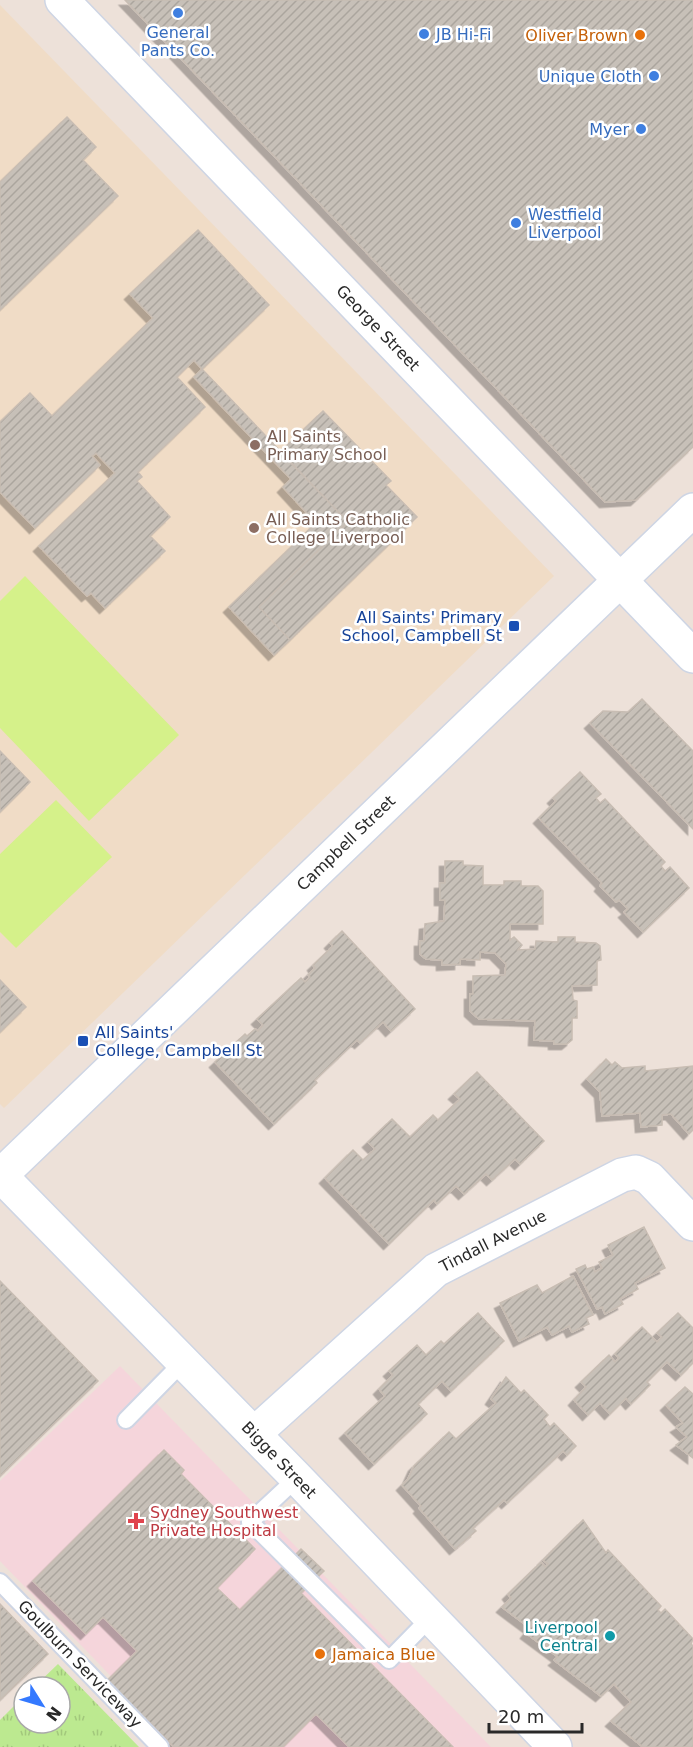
<svg xmlns="http://www.w3.org/2000/svg" width="693" height="1747" font-family="'DejaVu Sans',sans-serif">
	<defs>
		<pattern id="grass-tufts" width="24" height="20" patternUnits="userSpaceOnUse" patternTransform="scale(1.5)"><rect width="24" height="20" fill="#bce990"/><path d="M3 7l-1-3M5 7V3M7 7l1-3M15 17l-1-3M17 17v-4M19 17l1-3" fill="none" stroke="#a2c87c"/></pattern>
		<pattern id="building-hatch" width="6" height="6" patternUnits="userSpaceOnUse" patternTransform="scale(1.5)"><rect width="6" height="6" fill="#c7c0b8"/><path d="M-1 1l2-2M0 6l6-6M5 7l2-2" fill="none" stroke="#aba59e"/></pattern>
		<filter id="shadow"><feDropShadow dx="-5.5" dy="5.5" stdDeviation="0" flood-color="#0004"/></filter>
	</defs>
	<rect width="100%" height="100%" fill="#ede1d9"/>
	<path fill="#f0dcc6" d="M0,5L554,576L4,1108L0,1104Z"/>
	<path fill="#f5d5db" d="M120,1366L491,1747H179L0,1561V1481Z"/>
	<path fill="url(#grass-tufts)" d="M58,1664L139,1747H0V1720L24,1696V1723H60V1687H34Z"/>
	<path fill="#d5f18a" d="M25,576L179,735L89,821L0,728V601Z
		M56,800L112,857L16,948L0,932V854Z"/>
	<path fill="url(#building-hatch)" stroke="#c8bdb3" stroke-width="1.5" filter="url(#shadow)" d="M125,0H693V447L636,500L605,502Z
		M67,117L96,147L83,160L118,196L0,310V182Z
		M198,230L269,305L202,369L194,360L177,377L205,407L138,472L142,477L137,481L170,517L150,536L165,551L105,608L91,593L87,596L39,546L115,473L96,453L92,456L100,465L35,528L0,492V422L30,393L52,416L153,318L130,294Z
		M202,369L348,522L259,607L290,640L274,655L229,607L316,523L283,487L291,479L194,377Z
		M323,411L391,481L386,485L417,517L290,640L259,607L348,522L280,452Z
		M642,699L693,751V829L590,723L603,711L628,712Z
		M0,751L30,782L0,812Z
		M580,772L601,794L596,798L600,803L605,799L665,862L661,866L665,871L670,867L689,888L643,932L624,912L628,909L619,900L616,902L600,886L602,883L539,818L556,801L553,798Z
		M445,861H463V865L483,866V885H504V881H521V886H538L543,891V924H510V940L514,937L522,945L518,950L535,949L536,941L558,942V937H575V942L596,943L600,946L601,960L597,961V985L572,986L573,1000L577,1001V1018H572V1040L567,1044H554V1041L534,1040L535,1021L479,1019L470,1011V994H473V976L505,975L506,964L495,953L480,952V960L460,959V964L442,965V960L426,959L420,954V941H424L425,924L444,921L445,900H440V883H445Z
		M342,931L415,1009L391,1031L383,1022L360,1043L357,1040L315,1080L317,1083L274,1124L215,1062L245,1034L247,1036L255,1029L258,1031L263,1025L257,1019L301,978L305,982L310,977L308,975L315,968L313,965L333,946L330,943Z
		M0,980L26,1007L0,1032Z
		M606,1059L612,1065L615,1062L622,1068L645,1066V1071L693,1066V1130L689,1134L671,1114L662,1115V1125L641,1127L640,1113L602,1116L600,1092L587,1079Z
		M477,1072L544,1141L520,1164L515,1159L492,1180L486,1174L464,1194L456,1186L437,1204L434,1200L389,1244L325,1178L353,1150L363,1160L375,1149L368,1142L392,1119L410,1137L433,1115L438,1120L460,1099L454,1094Z
		M644,1227L665,1268L635,1283L638,1289L620,1299L623,1304L605,1314L602,1307L597,1309L576,1269L585,1265L587,1269L593,1267L595,1272L602,1268L599,1262L613,1255L608,1245Z
		M573,1276L593,1315L586,1318L589,1324L572,1332L569,1326L552,1335L547,1327L519,1341L500,1303L537,1285L542,1293Z
		M0,1281L98,1381L0,1476Z
		M478,1313L504,1341L451,1391L442,1381L418,1404L427,1414L374,1464L345,1433L385,1396L379,1389L393,1375L389,1371L417,1345L426,1355L441,1341L444,1344Z
		M678,1313L693,1328V1363L681,1375L667,1362L647,1382L650,1385L631,1404L626,1398L610,1414L600,1403L588,1415L574,1400L586,1387L581,1382L609,1355L615,1362L619,1358L615,1354L642,1327L657,1342L662,1337L657,1333Z
		M506,1377L521,1393L524,1390L548,1415L544,1419L550,1427L554,1423L576,1446L567,1455L563,1451L507,1503L504,1500L473,1528L476,1531L455,1549L419,1508L421,1506L402,1485L408,1479L414,1466L449,1432L456,1439L496,1403L491,1399Z
		M685,1387L693,1394V1458L676,1445L687,1437L676,1427L683,1423L666,1405Z
		M164,1450L184,1470L181,1474L255,1549L217,1588L240,1610L301,1549L324,1571L301,1593L453,1747H349L316,1714L283,1747H174L108,1680L137,1651L103,1617L86,1634L33,1581Z
		M583,1520L606,1553L608,1550L661,1606L658,1610L661,1613L665,1609L693,1639L691,1644L693,1646V1747H643L611,1721L631,1702L614,1684L601,1696L554,1660L558,1657L526,1633L530,1628L502,1607L511,1598L508,1594L541,1562L545,1567L548,1564L543,1560Z
		M0,1604L48,1654L0,1700Z"/>
	<g fill="none" stroke-linecap="round" stroke-linejoin="round">
		<g stroke="#ced5e4" stroke-width="20">
			<path id="service" d="M126,1420L183,1362
				M297,1478L250,1522L389,1660L431,1617
				M0,1582L160,1747"/>
		</g>
		<g stroke="#ced5e4" stroke-width="36">
			<path id="minor" d="M62,0L693,656
				M0,1176L693,510
				M254,1434L436,1270L622,1175L636,1172L649,1178L693,1224"/>
		</g>
		<g stroke="#ced5e4" stroke-width="36">
			<path id="tertiary" d="M0,1175L297,1478L555,1747"/>
		</g>
		<use href="#service" stroke="#fff" stroke-width="16"/>
		<use href="#minor" stroke="#fff" stroke-width="33"/>
		<use href="#tertiary" stroke="#fff" stroke-width="33"/>
	</g>
	<g fill="#3f7fe0" stroke="#fff" stroke-width="2">
		<circle cx="178" cy="13" r="6"/>
		<circle cx="424" cy="34" r="6"/>
		<circle cx="654" cy="76" r="6"/>
		<circle cx="641" cy="129" r="6"/>
		<circle cx="516" cy="223" r="6"/>
	</g>
	<g fill="#e8710a" stroke="#fff" stroke-width="2">
		<circle cx="640" cy="35" r="6"/>
		<circle cx="320" cy="1654" r="6"/>
	</g>
	<g fill="#8d6e63" stroke="#fff" stroke-width="2">
		<circle cx="255" cy="445" r="6"/>
		<circle cx="254" cy="528" r="6"/>
	</g>
	<g fill="#1a4fb4" stroke="#fff" stroke-width="2">
		<rect x="508" y="620" width="12" height="12" rx="3"/>
		<rect x="77" y="1035" width="12" height="12" rx="3"/>
	</g>
	<path fill="#e0444e" stroke="#fff" stroke-width="2" d="M133 1512h6v6h6v6h-6v6h-6v-6h-6v-6h6z"/>
	<circle fill="#0f9aa8" stroke="#fff" stroke-width="2" cx="610" cy="1636" r="6"/>
	<g text-anchor="middle" dominant-baseline="central" stroke-width="5" stroke-linejoin="round" paint-order="stroke">
		<g font-size="16" fill="#366cbe" stroke="#fff" text-anchor="start">
			<text x="178" y="32" text-anchor="middle">General<tspan x="178" dy="18">Pants Co.</tspan></text>
			<text x="436" y="34">JB Hi-Fi</text>
			<text x="642" y="76" text-anchor="end">Unique Cloth</text>
			<text x="629" y="129" text-anchor="end">Myer</text>
			<text x="528" y="214">Westfield<tspan x="528" dy="18">Liverpool</tspan></text>
		</g>
		<g font-size="16" fill="#c56008" stroke="#fff" text-anchor="end">
			<text x="628" y="35">Oliver Brown</text>
			<text x="332" y="1654" text-anchor="start">Jamaica Blue</text>
		</g>
		<g font-size="16" fill="#292929" stroke="#fff">
			<text transform="translate(378 328) rotate(46)">George Street</text>
			<text transform="translate(346 843) rotate(-44)">Campbell Street</text>
			<text transform="translate(493 1241) rotate(-27)">Tindall Avenue</text>
			<text transform="translate(279 1460) rotate(46)">Bigge Street</text>
			<text transform="translate(80 1664) rotate(46)">Goulburn Serviceway</text>
		</g>
		<g font-size="16" fill="#785e54" stroke="#fff" text-anchor="start">
			<text x="267" y="436">All Saints<tspan x="267" dy="18">Primary School</tspan></text>
			<text x="266" y="519">All Saints Catholic<tspan x="266" dy="18">College Liverpool</tspan></text>
		</g>
		<g font-size="16" fill="#164399" stroke="#fff" text-anchor="end">
			<text x="502" y="617">All Saints' Primary<tspan x="502" dy="18">School, Campbell St</tspan></text>
			<text x="95" y="1032" text-anchor="start">All Saints'<tspan x="95" dy="18">College, Campbell St</tspan></text>
		</g>
		<g font-size="16" fill="#be3a42" stroke="#fff" text-anchor="start">
			<text x="150" y="1512">Sydney Southwest<tspan x="150" dy="18">Private Hospital</tspan></text>
		</g>
		<g font-size="16" fill="#0d838f" stroke="#fff" text-anchor="end">
			<text x="598" y="1627">Liverpool<tspan x="598" dy="18">Central</tspan></text>
		</g>
	</g>
	<g transform="translate(42 1705) rotate(127)"><circle r="28" fill="#ffffff" stroke="#a9a9a9" stroke-width="1.5"/>
	<path d="M0-4.5L10 22L0 15L-10 22Z" fill="#3479ff"/>
	<text y="-9" font-size="16" font-weight="bold" text-anchor="middle" fill="#292929">N</text>
	</g>
	<path d="M489 1723v9h93v-9" fill="none" stroke="#292929" stroke-width="3"/>
	<text x="498" y="1723" font-size="18" fill="#292929" stroke="#ffffff" stroke-width="4.5" paint-order="stroke">20 m</text>
</svg>
